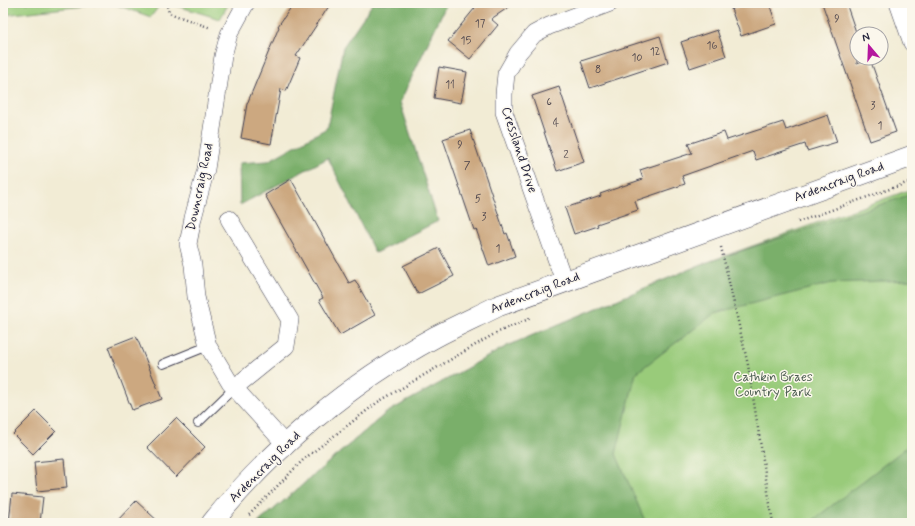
<svg xmlns="http://www.w3.org/2000/svg" width="915" height="526" font-family="Mynerve,sans-serif">
	<rect width="100%" height="100%" fill="#fbf7ec"/>
	<filter id="ink" filterUnits="userSpaceOnUse"><feTurbulence type="fractalNoise" baseFrequency=".025" numOctaves="2"/><feDisplacementMap in="SourceGraphic" scale="8" xChannelSelector="R" yChannelSelector="G"/><feConvolveMatrix kernelMatrix="1 2 1 2 8 2 1 2 1" color-interpolation-filters="sRGB"/></filter>
	<filter id="wash" filterUnits="userSpaceOnUse"><feTurbulence type="fractalNoise" baseFrequency=".012" numOctaves="4" result="noise"/><feDisplacementMap in="SourceGraphic" scale="16" xChannelSelector="R" yChannelSelector="G"/><feGaussianBlur stdDeviation="0.9" result="paint"/><feColorMatrix in="noise" values="0 0 0 0 0 0 0 0 0 0 0 0 0 0 0 0 0 1.4 0 .05"/><feComposite in="paint" operator="in"/></filter>
	<g filter="url(#wash)">
		<rect width="100%" height="100%" fill="#f2ecd5"/>
		<path fill="#99cb7a" stroke="#5e765a" d="M3,3H161L151,17L111,3L3,15Z
			M176,3H229L220,19L174,5Z
			M912,189V523H258L386,413L507,346L702,264Z"/>
		<path fill="#7aaf6a" stroke="#4e6852" d="M373,3H447L400,102L438,221L375,253L328,158L240,205L239,163L268,161L327,128L343,47Z
			M912,194V280L832,283L715,313L636,373L616,454L645,521L650,523H258L386,413L507,346L702,264Z
			M912,443V523H802L812,521Z"/>
		<g id="blocks">
			<path fill="#cca880" d="M294,3H331L296,56L300,58L286,91L281,89L271,144L241,138L247,104L279,27L278,26Z
				M479,3H515L491,19L498,25L470,59L448,41Z
				M769,3L776,24L741,36L731,9L750,3Z
				M822,3H846L857,35V64L870,59L896,132L870,141Z
				M717,30L726,56L690,68L681,42Z
				M660,36L668,62L590,88L581,61Z
				M439,67L467,72L461,103L434,98Z
				M559,87L584,162L557,171L532,96Z
				M828,115L837,142L807,151L805,144L756,160L753,151L682,176L685,184L635,201L638,210L597,224L598,226L574,234L565,208L601,196L600,194L643,179L640,170L692,153L688,144L724,132L727,140L783,122L786,130Z
				M470,130L505,234L507,233L515,256L489,266L476,229L474,230L443,139Z
				M291,179L349,283L355,280L375,315L340,335L319,300L323,298L265,195Z
				M439,248L454,276L418,294L403,266Z
				M136,336L162,399L132,410L108,347Z
				M36,411L56,431L33,454L13,434Z
				M176,418L205,447L176,477L147,447Z
				M64,459L67,488L37,491L34,462Z
				M12,494L43,497L40,523H9Z
				M136,501L160,523H115Z"/>
		</g>
	</g>
	<g filter="url(#ink)">
		<use href="#blocks" fill-opacity="0" stroke="#414052" stroke-width="1"/>
		<g fill="none" stroke-linecap="round" stroke-linejoin="round">
			<g stroke="#414052" stroke-width="10">
				<path id="service" d="M163,364L208,346
					M198,423L234,388"/>
			</g>
			<g stroke="#414052" stroke-width="18">
				<path id="minor" d="M246,3L229,34L223,56L206,169L193,218L188,244L193,265L196,297L208,346L230,383L285,444
					M898,3L912,43
					M229,219L290,320L286,346L234,388
					M564,281L504,112V94L506,74L518,53L534,34L549,26L610,3"/>
			</g>
			<g stroke="#414052" stroke-width="22">
				<path id="tertiary" d="M212,523C273,447 350,383 435,337C456,326 478,316 498,306L912,156"/>
			</g>
			<path stroke="#414052" stroke-width="2.5" stroke-dasharray="1 3" stroke-linecap="butt" d="M169,3L167,6L169,13L211,28
				M798,222L912,181
				M721,247L748,365L773,523
				M249,515L304,459L378,402L496,333L531,318"/>
			<use href="#service" stroke="#fff" stroke-width="8"/>
			<use href="#minor" stroke="#fff" stroke-width="17"/>
			<use href="#tertiary" stroke="#fff" stroke-width="21"/>
		</g>
	</g>
	<g text-anchor="middle" dominant-baseline="central" stroke-width="3" stroke-linejoin="round" paint-order="stroke">
		<g font-size="11" fill="#4c444c">
			<text x="837" y="19">9</text>
			<text x="480" y="24">17</text>
			<text x="466" y="41">15</text>
			<text x="712" y="46">16</text>
			<text x="655" y="52">12</text>
			<text x="637" y="58">10</text>
			<text x="598" y="70">8</text>
			<text x="450" y="85">11</text>
			<text x="549" y="102">6</text>
			<text x="873" y="106">3</text>
			<text x="556" y="123">4</text>
			<text x="880" y="126">1</text>
			<text x="460" y="145">9</text>
			<text x="566" y="155">2</text>
			<text x="467" y="166">7</text>
			<text x="478" y="199">5</text>
			<text x="484" y="217">3</text>
			<text x="498" y="249">1</text>
		</g>
		<g font-size="13" fill="#22223b" stroke="#fbf7ec">
			<text transform="translate(519 150) rotate(72)">Cressland Drive</text>
			<text transform="translate(839 182) rotate(-20)">Ardencraig Road</text>
			<text transform="translate(200 187) rotate(-78)">Downcraig Road</text>
			<text transform="translate(535 293) rotate(-21)">Ardencraig Road</text>
			<text transform="translate(265 467) rotate(-45)">Ardencraig Road</text>
		</g>
		<g font-size="13" fill="#4c5d51" stroke="#fbf7ec">
			<text x="773" y="377">Cathkin Braes<tspan x="773" dy="15">Country Park</tspan></text>
		</g>
	</g>
	<rect width="915" height="526" fill="none" stroke="#fbf7ec" stroke-width="16"/>
	<g transform="translate(869 46) rotate(341)"><circle r="19" fill="#fbf7ec" stroke="#a4a2a5"/>
	<path d="M0-3L7 15L0 10L-7 15Z" fill="#b5179e"/>
	<text y="-6" font-size="11" font-weight="bold" text-anchor="middle" fill="#22223b">N</text>
	</g>
</svg>
